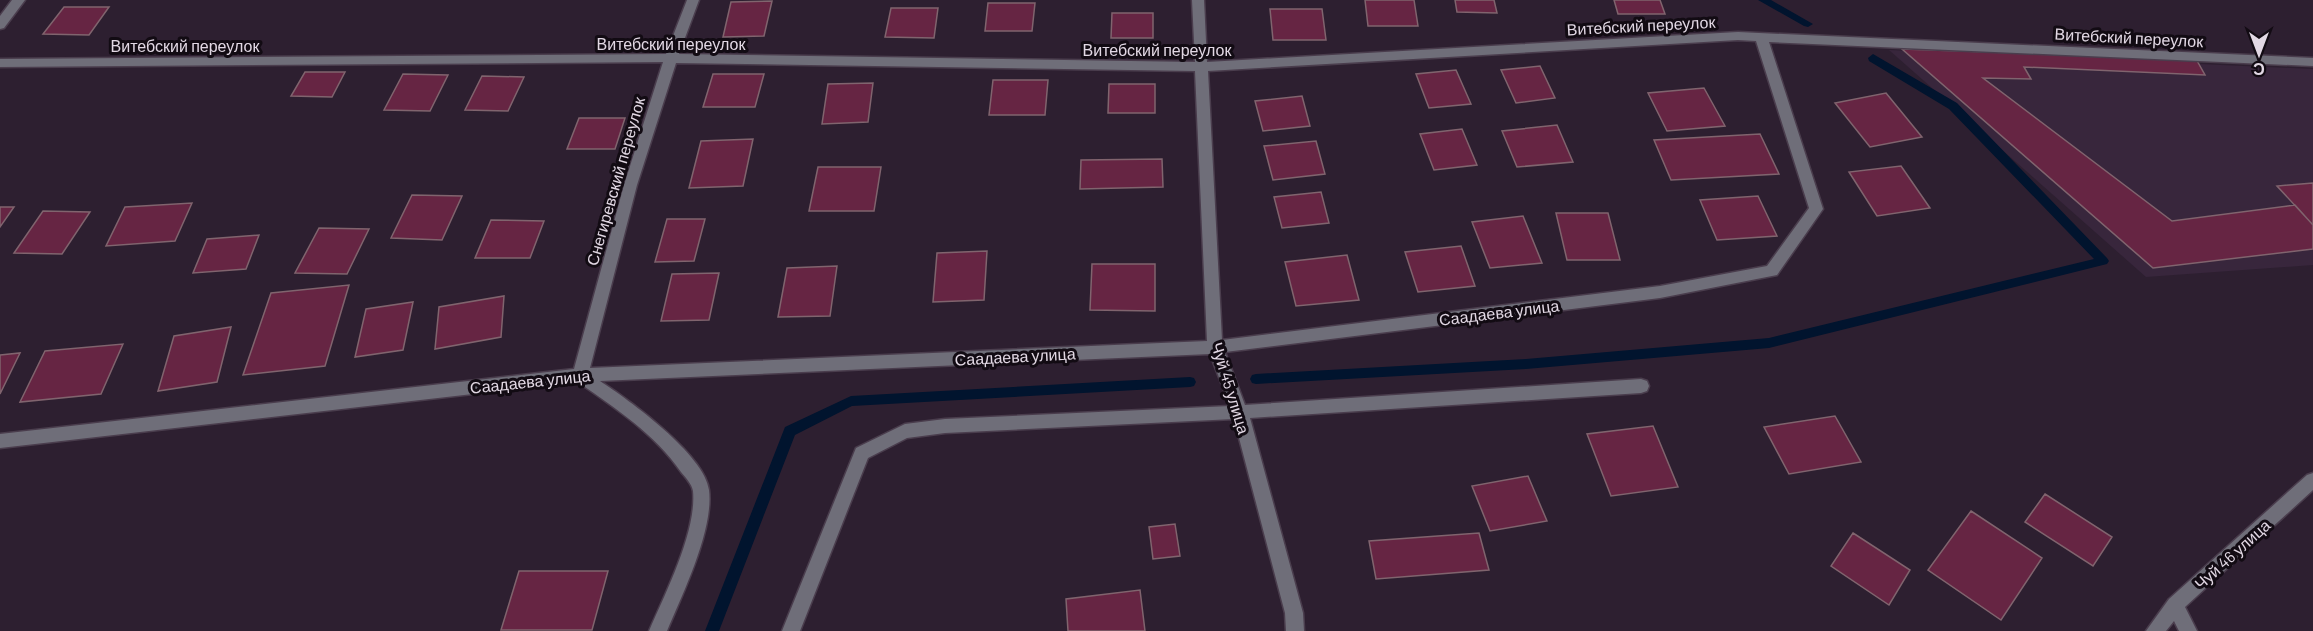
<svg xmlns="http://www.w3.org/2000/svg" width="2313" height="631" font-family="Barlow,sans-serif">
	<rect width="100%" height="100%" fill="#2d1f30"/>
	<path fill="#38263c" d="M1889,50L2313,69V265L2146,277Z"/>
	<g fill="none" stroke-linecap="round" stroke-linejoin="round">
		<path fill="#01142e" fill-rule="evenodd" d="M1758,0H1771L1813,24L1808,27L1804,26Z
			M1873,54L1957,103L2107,258L2109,261L2107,264L1769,348L1526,369L1256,384L1252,383L1250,379L1252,375L1256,374L1526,359L1769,338L2094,259L1949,109L1869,61L1868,58Z
			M1190,377L1194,378L1196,382L1194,386L1190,387L852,406L795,435L719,631H705L785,427L851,396Z"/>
	</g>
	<path fill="#662543" stroke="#80646e" stroke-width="1.5" d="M1365,0H1414L1418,26H1368Z
		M1455,0H1494L1497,13L1457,12Z
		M1614,0H1660L1665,14H1618Z
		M772,1L764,36L723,37L731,2Z
		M988,3H1035L1032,31H985Z
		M64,7H109L89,35L43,34Z
		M891,8H938L934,38L885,37Z
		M1270,9H1322L1326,40H1273Z
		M1112,13H1153V38H1111Z
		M1902,49L2196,59L2205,75L2024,67L2031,79L1983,78L2172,221L2295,205L2313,225V249L2153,268Z
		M1540,66L1555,98L1516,103L1501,70Z
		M1456,70L1471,104L1429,108L1416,74Z
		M305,72H345L332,97L291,96Z
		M403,74L448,75L430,111L384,110Z
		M713,74H764L755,107H703Z
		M482,76L524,77L508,111L465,110Z
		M993,80H1048L1045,115H989Z
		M873,83L868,122L822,124L828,84Z
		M1109,84H1155V113H1108Z
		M1704,88L1725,126L1667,131L1648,93Z
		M1886,93L1922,137L1870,147L1835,103Z
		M1302,96L1310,126L1263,131L1255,101Z
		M579,118H625L615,149H567Z
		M1557,125L1573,162L1517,167L1502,131Z
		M1462,129L1477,165L1434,170L1420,134Z
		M1760,134L1779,174L1671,180L1654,140Z
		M753,139L743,186L689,188L701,141Z
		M1316,141L1325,174L1273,180L1264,146Z
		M1162,159L1163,187L1080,189L1081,160Z
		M1901,166L1930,208L1877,216L1849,172Z
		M818,167H881L874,211H809Z
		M2313,183V225L2277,186Z
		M1321,192L1329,223L1282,228L1274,197Z
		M412,195L462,196L442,240L391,238Z
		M1758,196L1777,236L1717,240L1700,200Z
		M192,203L175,241L106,246L125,207Z
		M0,207H14L0,227Z
		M43,211L90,212L62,254L14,253Z
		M1556,213H1608L1620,260H1567Z
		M1523,216L1542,263L1490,268L1472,222Z
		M667,219H705L694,261L655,262Z
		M491,220L544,221L530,258H475Z
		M319,228L369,229L347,274L295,273Z
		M259,235L246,269L193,273L207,239Z
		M1461,246L1475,286L1418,292L1405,252Z
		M987,251L984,300L933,302L937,253Z
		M1347,255L1359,300L1296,306L1285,262Z
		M1092,264H1155V311L1090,310Z
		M837,266L830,316L778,317L787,268Z
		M719,273L709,320L661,321L672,274Z
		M349,285L325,366L243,375L271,293Z
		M504,296L501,337L435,349L439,307Z
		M413,302L403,350L355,357L366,309Z
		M231,327L217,382L158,391L174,336Z
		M123,344L101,394L20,402L45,351Z
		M20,353L0,394V355Z
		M1835,416L1861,462L1789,474L1764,427Z
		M1653,426L1678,487L1611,496L1587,434Z
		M1528,476L1547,521L1490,531L1472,486Z
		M2045,494L2112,537L2093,566L2025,522Z
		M1971,511L2042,558L2001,620L1928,570Z
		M1175,524L1180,556L1153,559L1149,527Z
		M1479,533L1489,570L1376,579L1369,541Z
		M1853,533L1910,570L1889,605L1831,566Z
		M519,571H608L592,630H501Z
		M1140,590L1145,631H1068L1066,599Z"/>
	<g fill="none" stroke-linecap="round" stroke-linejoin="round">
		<g stroke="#4a3d4d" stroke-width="3">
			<path id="minor" d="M12,0H25L4,28L0,29V16Z
				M687,0H699L679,54L1195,62L1192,0H1204L1207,62L1738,32L2313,58V66L1769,42L1823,209L1777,275L1660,298L1225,352L1245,405L1641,379L1647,381L1649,386L1647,391L1641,393L1250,418L1303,613L1304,631H1286L1285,613L1234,419L945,433L907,438L868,458L800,631H782L856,448L905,424L945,419L1230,406L1210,354L600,381C629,400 705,455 709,490C714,530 682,595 667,631H649C665,594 697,531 693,491C692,484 685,477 681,472C655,434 615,408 578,382L0,448V434L574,369L624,185L663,62L0,67V59L666,54ZM1738,40L1756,41L1809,208L1767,266L1660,286L1222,340L1208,71ZM676,63L1195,71L1207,341L590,368L637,185Z
				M2313,473V490L2185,607L2197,631H2179L2174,621L2166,631H2146L2169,599L2307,475Z"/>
		</g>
		<use href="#minor" fill="#6f6e79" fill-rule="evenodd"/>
	</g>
	<g text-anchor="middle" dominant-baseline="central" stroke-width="6" stroke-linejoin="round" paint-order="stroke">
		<g font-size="16" fill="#e2d8e4" stroke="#120b13">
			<text transform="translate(1641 25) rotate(-3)">Витебский переулок</text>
			<text transform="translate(2129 37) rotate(3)">Витебский переулок</text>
			<text x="671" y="43">Витебский переулок</text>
			<text x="185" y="45">Витебский переулок</text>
			<text x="1157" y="49">Витебский переулок</text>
			<text transform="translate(615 181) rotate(-74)">Снегиревский переулок</text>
			<text transform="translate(1499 312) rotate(-7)">Саадаева улица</text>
			<text transform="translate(1015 356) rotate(-3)">Саадаева улица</text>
			<text transform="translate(530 381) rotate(-6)">Саадаева улица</text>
			<text transform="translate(1231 388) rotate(73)">Чуй 45 улица</text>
			<text transform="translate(2232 554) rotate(-42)">Чуй 46 улица</text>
		</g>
	</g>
	<g transform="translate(2259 54) rotate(180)" stroke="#120b13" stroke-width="4.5" paint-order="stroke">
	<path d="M0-4.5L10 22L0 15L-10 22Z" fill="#e2d8e4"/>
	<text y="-9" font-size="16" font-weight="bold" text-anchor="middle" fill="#e2d8e4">С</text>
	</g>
</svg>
